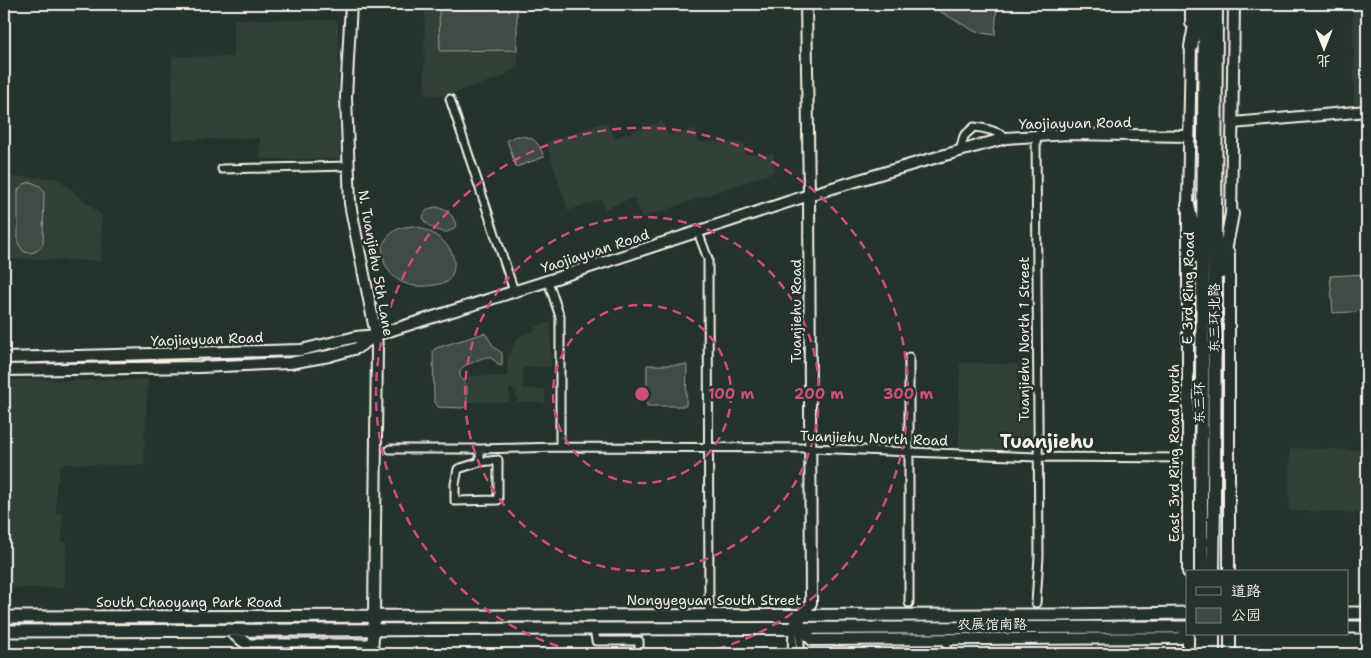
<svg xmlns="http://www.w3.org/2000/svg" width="1371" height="658" font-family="'Shantell Sans','LXGW WenKai TC',sans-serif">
	<rect width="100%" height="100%" fill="#26332d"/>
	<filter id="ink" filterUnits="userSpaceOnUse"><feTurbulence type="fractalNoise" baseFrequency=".02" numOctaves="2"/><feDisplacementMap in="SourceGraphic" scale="10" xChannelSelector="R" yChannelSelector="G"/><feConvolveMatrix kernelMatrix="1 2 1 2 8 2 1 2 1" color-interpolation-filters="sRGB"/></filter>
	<g filter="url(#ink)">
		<path fill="#333f39" d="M1353,4H1367V106L1354,107Z
			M517,9L518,66L503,77L444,96L424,94L425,10Z
			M234,19L338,20L339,159H260V138L172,140V56L234,57Z
			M662,121L668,135L696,129L698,142L745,143V154H774L775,172L642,218L634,197L605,209L601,199L568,211L546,142L606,122L615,138Z
			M11,177L57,178L102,215L101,261L10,259Z
			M551,322V367H523V389H545V405L542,402H517L516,389H509V402H468V376H507L508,355L511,354L514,344L518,337L534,331L535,326Z
			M960,363L1018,364L1017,418H1031V450L959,449Z
			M51,379L52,381L148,379L144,449L145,465L63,464L59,468V480L56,481V513H63L62,542H66L64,588H4V380Z
			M1290,448L1367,450V513L1289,511Z"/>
		<path fill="#414b45" stroke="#9a9e96" d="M927,4H997L995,35L976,32Z
			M517,9V50L440,51L439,10Z
			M516,136C533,136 538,141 544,157L516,167L507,140Z
			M31,182L40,186L44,191L43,243C39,252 31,255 23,251L18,243V190L24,184Z
			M437,207C447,210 454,215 456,226C446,238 435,230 425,222L423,217C426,209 429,208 437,207Z
			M415,226C434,231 460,248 453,272C452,275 449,279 447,282C424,289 397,290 385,264C383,259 383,251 382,245C392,230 397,227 415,226Z
			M1367,274V311L1333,313L1330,276Z
			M485,333L494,347L502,353V365L500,366C489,354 486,356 474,362C467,365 464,364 460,371V377L467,386V405L463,408L438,407L434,400L433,351L436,348Z
			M647,365H687L686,406H647Z
			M782,648L781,654H643Z"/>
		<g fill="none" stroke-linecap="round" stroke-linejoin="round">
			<g stroke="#f4f1e8" stroke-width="11">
				<path id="street" d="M450,99L514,291
					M960,151L964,136L974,127C987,128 996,131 1008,138
					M222,169L348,166
					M698,232L708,259L709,615
					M548,281L560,317V447
					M909,357V603
					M390,449H480
					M480,462L498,460V500L455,501V484L458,469L480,462V449L560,447L811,448L1037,457L1187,458
					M1036,603L1039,556L1036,136
					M594,629L596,641H639V654
					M947,640V654
					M246,643H372
					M792,654L793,628
					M800,654V628"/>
			</g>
			<g stroke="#f4f1e8" stroke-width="14">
				<path id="secondary" d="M351,4L346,97L350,204L376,335L377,348L374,616L372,654
					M1191,23V4
					M1233,123L1367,111
					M1231,221L1234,4
					M1229,253V572
					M4,358L301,350L356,337L376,335L538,284L809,195L920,162L1006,138L1068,134L1189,136
					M4,370L200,367L290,363L329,356L357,348L375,336
					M1188,572V205L1191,40
					M800,623V628L812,640L1180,638L1188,635
					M793,628L801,615L811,603L809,195L806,4
					M1188,634V654
					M1230,654V634"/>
			</g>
			<g stroke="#f4f1e8" stroke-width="15">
				<path id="primary" d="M1347,613H1367
					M4,617L1062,615L1187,613
					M1347,627H1367
					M229,630L246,643
					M4,631L1187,627"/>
			</g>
			<g stroke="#f4f1e8" stroke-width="16">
				<path id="highway" d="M1191,47L1199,4
					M1188,205L1199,257
					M1221,272L1232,214
					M1201,502L1205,4
					M1214,502L1216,4
					M1201,634V654
					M1213,654V634"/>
			</g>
			<use href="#street" stroke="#26332d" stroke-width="7"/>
			<use href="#secondary" stroke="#26332d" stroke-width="10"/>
			<use href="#primary" stroke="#26332d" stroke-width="11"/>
			<use href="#highway" stroke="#26332d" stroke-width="12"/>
			<g stroke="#f4f1e8" stroke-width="16" stroke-linecap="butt">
				<path id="highway-bridge" d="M1201,502V572
					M1213,572L1214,502"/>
			</g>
			<use href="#highway-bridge" stroke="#26332d" stroke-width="12"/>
		</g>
	</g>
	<g fill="none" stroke="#ce4e7e" stroke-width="2.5" stroke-dasharray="9 6">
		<circle cx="642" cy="394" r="89"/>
		<circle cx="642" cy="394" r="177"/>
		<path d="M587 654A266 266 0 1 1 697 654"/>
	</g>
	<g text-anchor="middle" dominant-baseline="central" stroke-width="5" stroke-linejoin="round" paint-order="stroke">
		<g font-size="14" fill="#f4f1e8" stroke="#26332d">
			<text transform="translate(1075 123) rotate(-1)">Yaojiayuan Road</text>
			<text transform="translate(595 251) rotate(-18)">Yaojiayuan Road</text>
			<text transform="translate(376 263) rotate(80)">N. Tuanjiehu 5th Lane</text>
			<text transform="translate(1188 288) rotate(-89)">E 3rd Ring Road</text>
			<text transform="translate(796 311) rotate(-90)">Tuanjiehu Road</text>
			<text transform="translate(1214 318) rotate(-90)">东三环北路</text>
			<text transform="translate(207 339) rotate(-2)">Yaojiayuan Road</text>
			<text transform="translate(1024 339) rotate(-90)">Tuanjiehu North 1 Street</text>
			<text transform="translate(1199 403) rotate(-90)">东三环</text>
			<text transform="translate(874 438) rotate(2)">Tuanjiehu North Road</text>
			<text transform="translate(1174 453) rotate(-90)">East 3rd Ring Road North</text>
			<text x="714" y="600">Nongyeguan South Street</text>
			<text x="189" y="602">South Chaoyang Park Road</text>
			<text x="992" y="624">农展馆南路</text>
		</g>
		<g font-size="19" font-weight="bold" fill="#f4f1e8" stroke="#26332d">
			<text x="1047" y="441">Tuanjiehu</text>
		</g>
	</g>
	<circle cx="642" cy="394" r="8" fill="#ce4e7e" stroke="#26332d" stroke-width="2.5"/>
	<g font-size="15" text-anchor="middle" font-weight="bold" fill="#ce4e7e" stroke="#26332d" stroke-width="5" stroke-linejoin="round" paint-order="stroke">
		<text x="731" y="399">100 m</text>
		<text x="819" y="399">200 m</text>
		<text x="908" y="399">300 m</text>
	</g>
	<rect width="1371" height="658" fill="none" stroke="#26332d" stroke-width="20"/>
	<rect x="10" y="10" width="1351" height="638" fill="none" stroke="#f4f1e8" stroke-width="2" filter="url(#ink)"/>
	<rect x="1186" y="570" width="162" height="65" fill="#26332d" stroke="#787f78"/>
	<rect x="1196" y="587" width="25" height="8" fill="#26332d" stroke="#787f78"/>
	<text x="1231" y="596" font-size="15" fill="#f4f1e8">道路</text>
	<rect x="1196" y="608" width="25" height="15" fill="#414b45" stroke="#787f78"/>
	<text x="1231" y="620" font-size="15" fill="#f4f1e8">公园</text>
	<g transform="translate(1324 48) rotate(180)" stroke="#26332d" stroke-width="4" paint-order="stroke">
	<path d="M0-4L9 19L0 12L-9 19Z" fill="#f4f1e8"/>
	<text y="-8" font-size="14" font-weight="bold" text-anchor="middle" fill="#f4f1e8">北</text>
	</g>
</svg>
